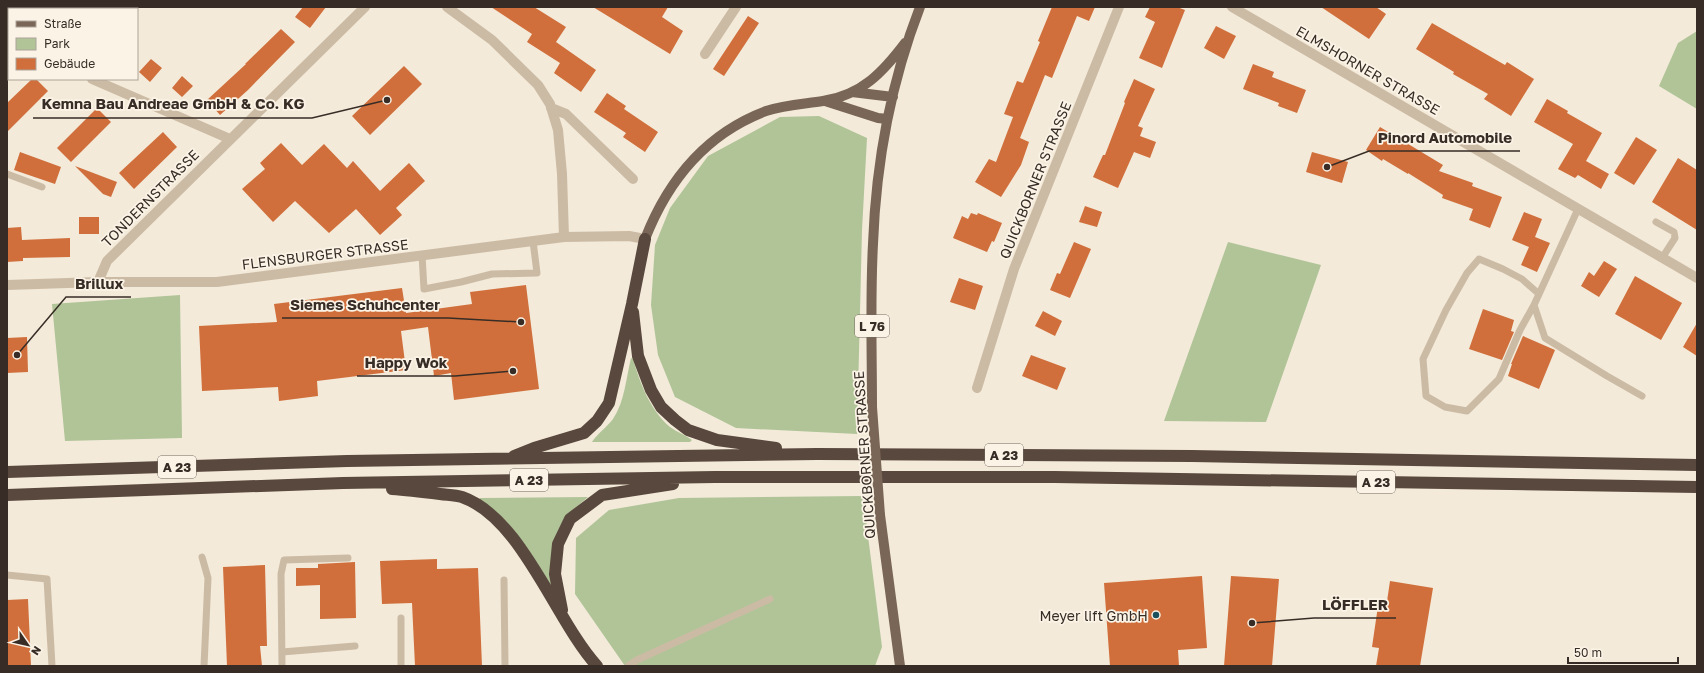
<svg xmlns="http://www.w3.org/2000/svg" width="1704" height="673" font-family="'Golos Text',sans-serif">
	<rect width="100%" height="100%" fill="#f3ead9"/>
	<path fill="#b0c498" d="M1697,31V109L1659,86L1678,43Z
		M819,116L867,138L862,230L857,434L736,428L675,397L658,355L651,305L655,245L670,208L708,156L780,117Z
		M1228,242L1321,265L1266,422L1164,421Z
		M180,295L182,438L65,441L52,304Z
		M631,358L633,359C640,383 650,410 670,427C677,432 685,435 692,440L690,442H592C597,434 607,427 613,419C625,401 626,378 631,358Z
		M863,496L882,647L875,666H625L575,594L576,538L609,510L679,498Z
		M588,497L574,509L567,516L553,589C532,555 515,522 480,501V498Z"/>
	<path fill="#d06f3b" d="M303,7H326L310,28L295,17Z
		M491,7H534L566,27L556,42L596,70L581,92L554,73L560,63L527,42L532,34Z
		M593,7H668L662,17L683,31L670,54Z
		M1052,7H1095L1089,21L1077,16L1052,78L1045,75L1020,138L1029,142L1021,165L1001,197L975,182L989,159L996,162L1013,117L1004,114L1017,81L1023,83L1040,42L1038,41Z
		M1150,7H1177L1185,10L1162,68L1139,58L1155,22L1145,17Z
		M1321,7H1376L1386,14L1369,39Z
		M748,16L759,23L724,76L713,69Z
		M1432,23L1505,65L1507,62L1534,79L1511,116L1484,99L1488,94L1453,74L1454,72L1416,49Z
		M1216,26L1236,36L1224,59L1204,48Z
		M281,29L295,42L248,90L220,115L207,100L246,64H245Z
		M151,59L162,68L150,82L139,72Z
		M1253,64L1274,72L1272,77L1306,90L1297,113L1278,106L1279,103L1243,89Z
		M404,66L422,84L370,135L352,116Z
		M182,76L193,86L182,97L172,88Z
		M32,79H36L48,91L7,132V103Z
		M1134,79L1155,89L1138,126L1143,128L1140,136L1156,142L1150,158L1134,152L1118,188L1093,177L1103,155H1105L1125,103L1124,102Z
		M607,93L626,106L624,109L658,132L645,152L623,137L626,133L594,112Z
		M1547,99L1568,111L1567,113L1602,133L1586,161L1609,174L1601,189L1578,175L1575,178L1558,169L1573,144L1534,122Z
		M97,108L111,122L71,162L57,148Z
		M1380,127L1443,165L1439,171L1473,183L1472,186L1502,197L1490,228L1469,220L1473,209L1442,198L1443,195L1408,173V174L1383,159L1382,161L1366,150Z
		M163,132L177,147L134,189L119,173Z
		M1636,137L1657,150L1634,185L1614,173Z
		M281,143L302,165L324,144L347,168L353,161L380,191L409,163L425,181L396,208L402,215L380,235L356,209L329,233L295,201L273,222L242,189L265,169L260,163Z
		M20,152L61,167L55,184L14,170Z
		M1312,152L1348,162L1342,183L1306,172Z
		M1678,158L1697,170V230L1652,202Z
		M75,166L117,182L111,197L103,194Z
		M1085,206L1102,212L1097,227L1079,222Z
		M1524,212L1542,219L1535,237L1550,243L1537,272L1521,265L1529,247L1512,240Z
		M971,213L977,215L978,213L1002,223L994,242L992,241L987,252L953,238L962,216L968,219Z
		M79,217H99V234H79Z
		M21,227L22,240L70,238V257L23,258V261L7,262V228Z
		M1074,242L1091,249L1070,298L1050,290L1057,273L1060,274Z
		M1604,261L1617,269L1599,297L1581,286L1589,272L1594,276Z
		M1635,276L1682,303L1661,340L1615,314Z
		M959,278L983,286L975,310L950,302Z
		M526,285L539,389L454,400L451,373L434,376L428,327L401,331L406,370L317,381L318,396L279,401L278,387L202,391L199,326L277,322L274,304L402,288L406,313L472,304L470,292Z
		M1483,309L1514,320L1511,331L1514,332L1502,360L1469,349Z
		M1043,311L1062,321L1055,336L1035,326Z
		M1697,323V356L1683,347Z
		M1523,336L1555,350L1539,389L1508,376L1512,364H1511Z
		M27,337L28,372L7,373V338Z
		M1031,355L1066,368L1057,390L1022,376Z
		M437,559V569L478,568L482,666H415L412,603L382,604L380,561Z
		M355,562L356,618L320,619V585L296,586V568H318V564Z
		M265,565L267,646H260L262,666H227L223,567Z
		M1202,576L1207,648L1178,650L1179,666H1110L1104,583Z
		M1231,576L1279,579L1272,666H1224Z
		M1390,581L1433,588L1420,666H1376L1379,648L1372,647L1378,606L1386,608Z
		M28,599L31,666H7V600Z"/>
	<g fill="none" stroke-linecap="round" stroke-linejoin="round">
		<path stroke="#ccbba4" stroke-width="7" d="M7,174L42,187
			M1656,222L1674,232L1675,238L1662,258
			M422,255L424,289L461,282L492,274L537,273L533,241
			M1539,294L1522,279L1503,269L1479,259L1467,273L1446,310L1423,359L1426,396L1445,407L1467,411L1499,379L1520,330L1534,305L1578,209
			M1534,305L1545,338L1607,376L1642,396
			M202,557L208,578L204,666
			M7,575L47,579L52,666
			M504,580L505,666
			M401,618V666
			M282,652L355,646
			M282,666L281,574L284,560L348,558
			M628,666L637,660L770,599"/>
		<path stroke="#ccbba4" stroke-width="10" d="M447,7L492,40L538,85L550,104L558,130L562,174L564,237
			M7,42L9,43
			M705,54L736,7
			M92,79L230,139
			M551,108L566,114L633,179
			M98,282L107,261L365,7
			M7,285L98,282H217L564,237L629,236L645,239
			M977,388L1014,269L1119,7"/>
		<path stroke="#ccbba4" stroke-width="10" d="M1232,7L1697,278"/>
		<path stroke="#7a6656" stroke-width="10" d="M852,92L893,97
			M825,101L878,118L887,119
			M645,239C668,180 705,134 766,111C785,105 804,104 823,101C862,95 883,72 905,43
			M872,407C872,353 870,298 873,244C876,163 891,82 920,7
			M880,515L900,666"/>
		<path stroke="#59483d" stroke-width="12" d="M633,312L638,356L651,390L661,407L675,420L688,430L717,440L776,448
			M514,456L534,448L584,433L597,421L609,403L632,304L645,239
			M7,472L347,461L817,454L1192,456L1697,465
			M392,489C408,490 424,492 440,494C447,495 455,495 462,497C522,518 555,620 597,666
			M7,495L343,483L715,477H1055L1697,487
			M562,610L555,574L558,544L570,519L602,495L673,484"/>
		<path stroke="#7a6656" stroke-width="10" d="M872,407L880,515"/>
	</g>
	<circle fill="#19505c" stroke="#fbf3e6" stroke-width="1.5" cx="1156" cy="615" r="4"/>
	<g text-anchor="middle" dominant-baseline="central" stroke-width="3.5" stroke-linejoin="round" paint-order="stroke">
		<g fill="#fbf3e6" stroke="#726860" stroke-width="1">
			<rect x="855" y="315" width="34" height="22" rx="3"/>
			<rect x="985" y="444" width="38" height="22" rx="3"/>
			<rect x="158" y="456" width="38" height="22" rx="3"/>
			<rect x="510" y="469" width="38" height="22" rx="3"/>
			<rect x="1357" y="471" width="38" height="22" rx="3"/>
		</g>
		<g font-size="13" font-weight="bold" fill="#372d26">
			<text x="872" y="326">L 76</text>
			<text x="1004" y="455">A 23</text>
			<text x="177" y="467">A 23</text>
			<text x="529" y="480">A 23</text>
			<text x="1376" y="482">A 23</text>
		</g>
		<g font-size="14" fill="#372d26" stroke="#fbf3e6">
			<text transform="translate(1368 70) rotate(30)">ELMSHORNER STRASSE</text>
			<text transform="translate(1035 180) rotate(-68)">QUICKBORNER STRASSE</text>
			<text transform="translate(150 198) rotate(-45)">TONDERNSTRASSE</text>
			<text transform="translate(325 254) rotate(-7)">FLENSBURGER STRASSE</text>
			<text transform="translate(864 455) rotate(-94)">QUICKBORNER STRASSE</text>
		</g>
		<g font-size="14" fill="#372d26" stroke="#fbf3e6" text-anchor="end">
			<text x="1148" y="615">Meyer lift GmbH</text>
		</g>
	</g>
	<path fill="none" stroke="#372d26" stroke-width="1.5" d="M387 100L312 118H33M1327 167L1369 151H1520M17 355L66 297H131M521 322L448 318H282M513 371L455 376H357M1252 623L1314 618H1396"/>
	<g fill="#372d26" stroke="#fbf3e6" stroke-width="1.5">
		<circle cx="387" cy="100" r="4"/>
		<circle cx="1327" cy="167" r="4"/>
		<circle cx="17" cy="355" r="4"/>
		<circle cx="521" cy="322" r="4"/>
		<circle cx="513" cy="371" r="4"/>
		<circle cx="1252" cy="623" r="4"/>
	</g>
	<g font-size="15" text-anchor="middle" font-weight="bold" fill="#372d26" stroke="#fbf3e6" stroke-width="3.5" stroke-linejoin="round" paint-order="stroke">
		<text x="173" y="109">Kemna Bau Andreae GmbH &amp; Co. KG</text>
		<text x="1445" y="143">Pinord Automobile</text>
		<text x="99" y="289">Brillux</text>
		<text x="365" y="310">Siemes Schuhcenter</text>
		<text x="406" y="368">Happy Wok</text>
		<text x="1355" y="610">LÖFFLER</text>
	</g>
	<rect width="1704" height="673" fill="none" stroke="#372d26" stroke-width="16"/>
	<rect x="8" y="8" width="130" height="72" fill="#fbf3e6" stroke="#ada499"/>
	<rect x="16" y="21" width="20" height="6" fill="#7a6656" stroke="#ada499"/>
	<text x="44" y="28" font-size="12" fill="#372d26">Straße</text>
	<rect x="16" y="38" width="20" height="12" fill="#b0c498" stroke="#ada499"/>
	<text x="44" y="48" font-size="12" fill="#372d26">Park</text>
	<rect x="16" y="58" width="20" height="12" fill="#d06f3b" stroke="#ada499"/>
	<text x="44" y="68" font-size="12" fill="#372d26">Gebäude</text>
	<g transform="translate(28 645) rotate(124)" stroke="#fbf3e6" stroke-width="3" paint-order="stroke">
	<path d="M0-3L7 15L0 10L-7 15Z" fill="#372d26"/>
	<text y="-6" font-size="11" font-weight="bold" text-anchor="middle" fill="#372d26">N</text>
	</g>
	<path d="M1568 657v6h110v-6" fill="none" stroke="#372d26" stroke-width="2"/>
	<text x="1574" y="657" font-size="12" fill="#372d26" stroke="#fbf3e6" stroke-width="3" paint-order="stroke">50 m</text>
</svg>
